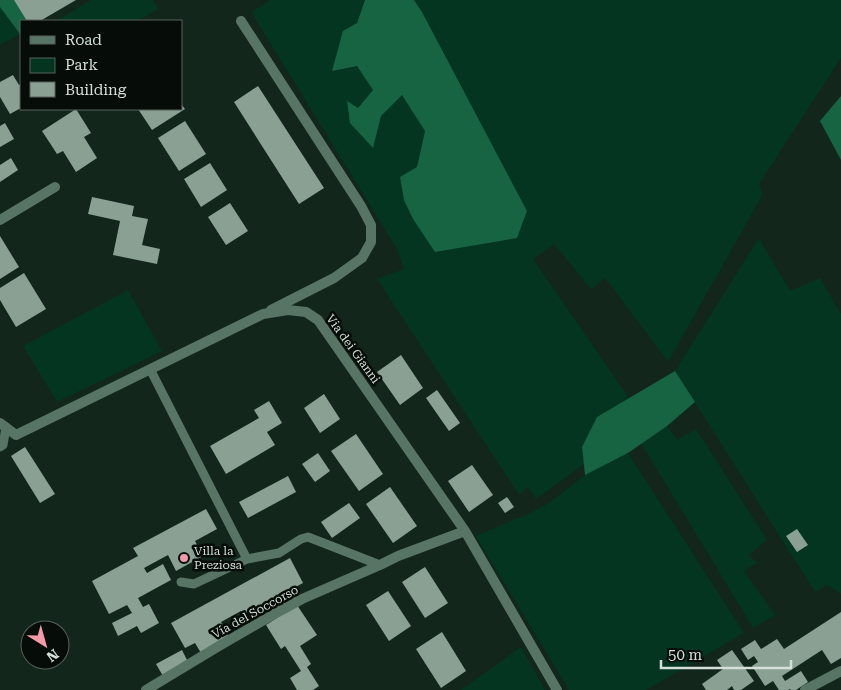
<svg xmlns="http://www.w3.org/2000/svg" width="841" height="690" font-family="'Roboto Serif',serif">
  <rect width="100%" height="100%" fill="#13261c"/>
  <path fill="#033520" d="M 91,0 L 153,0 L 158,9 L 138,21 L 56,21 Z
    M 271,0 L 365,0 L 357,23 L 333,71 L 357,66 L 374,91 L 358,108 L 348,102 L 372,148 L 381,116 L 402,94 L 425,131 L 417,167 L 527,211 L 422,12 L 414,0 L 841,0 L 841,58 L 759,184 L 763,194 L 668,362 L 605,278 L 591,289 L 554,244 L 533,259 L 629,398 L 597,417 L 582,447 L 584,464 L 536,499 L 528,487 L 519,495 L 377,279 L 404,269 L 397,249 L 251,12 Z
    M 0,7 L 20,34 L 0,45 Z
    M 759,238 L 790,291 L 820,278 L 841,314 L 841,594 L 827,585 L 815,592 L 675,371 Z
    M 128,290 L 162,351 L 57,402 L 23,346 Z
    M 667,426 L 677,440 L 696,429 L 767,540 L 749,555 L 757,563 L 744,571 L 775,615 L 753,628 L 641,443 Z
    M 628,453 L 744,633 L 646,690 L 569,690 L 476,536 L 530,513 L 549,503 L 585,475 Z
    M 521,647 L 545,690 L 461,690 Z"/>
  <path fill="#166442" d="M 0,0 L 21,0 L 30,21 L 21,21 L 21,33 L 20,34 L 0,7 Z
    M 365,0 L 414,0 L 422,12 L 527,211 L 517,238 L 435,252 L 413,219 L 404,200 L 400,177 L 417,167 L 425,131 L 402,95 L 381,116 L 373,148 L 350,123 L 347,101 L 358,108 L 373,90 L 357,66 L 332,71 L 343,31 L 357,23 Z
    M 841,96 L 841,160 L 820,121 Z
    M 675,371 L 695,402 L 667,426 L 628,453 L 585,475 L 582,447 L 597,417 Z"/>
  <path fill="#8aa093" d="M 14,0 L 76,0 L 40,21 L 27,21 Z
    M 13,75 L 19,85 L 21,84 L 21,108 L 10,114 L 0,97 L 0,82 Z
    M 258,86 L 324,188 L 299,204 L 234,102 Z
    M 181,104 L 185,109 L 152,130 L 138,109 L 181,109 Z
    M 76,109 L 91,133 L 84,137 L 97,158 L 76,172 L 63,151 L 57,154 L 42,131 Z
    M 185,121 L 206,154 L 179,171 L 158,138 Z
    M 5,123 L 14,139 L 0,147 L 0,126 Z
    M 11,158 L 18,170 L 0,182 L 0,165 Z
    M 210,163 L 227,190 L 201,207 L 184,179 Z
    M 92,197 L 134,206 L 132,216 L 148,219 L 142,245 L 160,249 L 157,264 L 113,255 L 120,221 L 88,214 Z
    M 230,203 L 248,231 L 226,245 L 208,217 Z
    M 0,236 L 19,267 L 0,279 Z
    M 24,273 L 46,309 L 16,327 L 0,300 L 0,288 Z
    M 401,355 L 423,388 L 400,405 L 377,372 Z
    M 437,390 L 460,423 L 449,431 L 426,398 Z
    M 324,394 L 340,419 L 320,433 L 304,408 Z
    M 269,401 L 282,423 L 267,432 L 275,445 L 226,474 L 210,446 L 259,418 L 254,410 Z
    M 356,434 L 383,474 L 359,491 L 331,451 Z
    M 25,447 L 55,494 L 40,503 L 11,456 Z
    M 318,453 L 330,471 L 315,482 L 302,464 Z
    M 472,465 L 493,495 L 469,512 L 448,481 Z
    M 288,476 L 296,492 L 248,518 L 239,502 Z
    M 390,487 L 417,526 L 393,543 L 366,504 Z
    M 507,497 L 514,507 L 505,513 L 498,503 Z
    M 349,503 L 360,518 L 332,538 L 321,522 Z
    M 206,509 L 217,529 L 195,541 L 203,556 L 176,571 L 168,555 L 144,568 L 147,573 L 163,564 L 171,580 L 138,598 L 143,607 L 149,604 L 159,623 L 141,633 L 137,626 L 118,636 L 112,623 L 132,613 L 127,605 L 109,614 L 92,581 L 138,556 L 133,548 Z
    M 797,529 L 808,545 L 797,552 L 786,536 Z
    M 290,558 L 303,583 L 243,615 L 241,611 L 221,622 L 229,637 L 201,653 L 195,643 L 185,648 L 171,623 Z
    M 425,567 L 448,603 L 425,618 L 402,582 Z
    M 388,591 L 411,626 L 389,641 L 366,605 Z
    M 297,605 L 317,635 L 300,646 L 311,664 L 307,667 L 319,686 L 313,690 L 297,690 L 290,678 L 301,671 L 285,646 L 281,649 L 266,625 Z
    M 841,612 L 841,658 L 831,664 L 822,650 L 782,676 L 785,681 L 801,671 L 808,682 L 796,690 L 791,690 L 790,689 L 788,690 L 779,690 L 773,681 L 765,686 L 752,666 L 758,662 L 754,656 L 748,660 L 741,649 L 755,640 L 761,649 L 777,639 L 784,649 Z
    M 442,632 L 466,671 L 441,688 L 416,649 Z
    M 182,650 L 188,662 L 163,676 L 156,664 Z
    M 732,650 L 754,681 L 741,690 L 734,690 L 732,686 L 727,690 L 706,690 L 702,684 L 723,669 L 717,660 Z"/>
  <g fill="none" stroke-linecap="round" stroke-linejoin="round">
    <path stroke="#587464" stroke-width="9" d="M 150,369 L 247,559
      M 0,447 L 3,445 L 6,427
      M 181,582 L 194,584 L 247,559 L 279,553 L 301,539 L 308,537 L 380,565"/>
    <path stroke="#587464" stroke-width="10" d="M 241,21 L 361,206 L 371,225 L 371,242 L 362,258 L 334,278 L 271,310
      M 0,220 L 55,187
      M 0,423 L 16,435 L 263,314 L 288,310 L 306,312 L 318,320 L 465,531 L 557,690
      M 146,690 L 219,646 L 276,613 L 302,599 L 380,565 L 398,556 L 465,531
      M 805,690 L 841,671"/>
  </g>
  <circle fill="#f39aa8" stroke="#060d09" stroke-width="2" cx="184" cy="558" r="5"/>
  <g text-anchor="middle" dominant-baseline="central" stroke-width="5" stroke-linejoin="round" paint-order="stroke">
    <g font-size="12" fill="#d3dfd8" stroke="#060d09">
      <text transform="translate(353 349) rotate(54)">Via dei Gianni</text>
      <text transform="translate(255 612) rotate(-29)">Via del Soccorso</text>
    </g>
    <g font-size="12" fill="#d3dfd8" stroke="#060d09" text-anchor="start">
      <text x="194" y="551">Villa la<tspan x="194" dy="14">Preziosa</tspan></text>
    </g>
  </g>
  <rect x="20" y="20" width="162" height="90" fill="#060d09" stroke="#58615c"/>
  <rect x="30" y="36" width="25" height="8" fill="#587464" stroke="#58615c"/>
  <text x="65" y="45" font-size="15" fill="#d3dfd8">Road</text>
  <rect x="30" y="58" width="25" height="15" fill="#033520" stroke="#58615c"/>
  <text x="65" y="70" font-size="15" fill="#d3dfd8">Park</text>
  <rect x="30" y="82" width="25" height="15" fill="#8aa093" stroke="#58615c"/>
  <text x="65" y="95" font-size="15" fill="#d3dfd8">Building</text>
  <g transform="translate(45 645) rotate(143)"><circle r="24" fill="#060d09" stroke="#58615c"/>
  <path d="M0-4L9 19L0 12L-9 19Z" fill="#f39aa8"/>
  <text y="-8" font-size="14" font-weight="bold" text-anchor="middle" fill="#d3dfd8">N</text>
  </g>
  <path d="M661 660v8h130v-8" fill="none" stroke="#d3dfd8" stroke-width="2.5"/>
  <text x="668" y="660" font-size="15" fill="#d3dfd8" stroke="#060d09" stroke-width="4" paint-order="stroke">50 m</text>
</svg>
